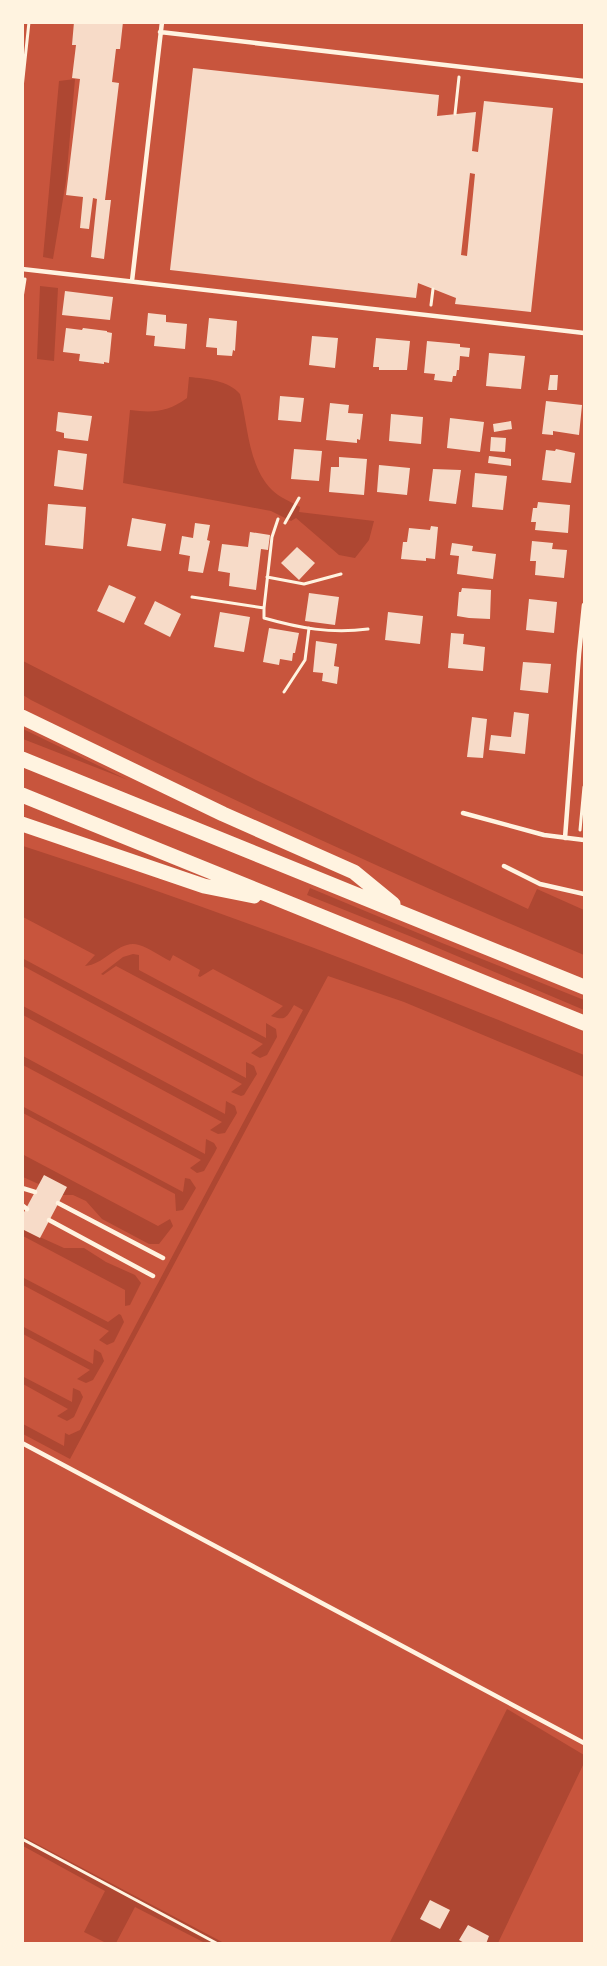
<svg xmlns="http://www.w3.org/2000/svg" width="607" height="1966" font-family="'Alegreya Sans',sans-serif">
  <rect width="100%" height="100%" fill="#c8553d"/>
  <path fill="#ae4732" d="M 75,79 L 66,181 L 53,259 L 43,257 L 59,81 Z
    M 40,286 L 58,288 L 54,361 L 37,359 Z
    M 189,377 C 207,379 228,380 240,394 C 248,425 248,466 272,490 C 279,497 291,502 300,507 L 299,512 L 374,521 L 369,540 L 355,558 L 339,555 L 296,518 L 291,521 L 271,511 L 123,483 L 130,410 C 153,413 168,412 187,398 Z
    M 23,661 L 256,780 L 528,909 L 537,889 L 584,910 L 584,955 C 397,877 212,792 31,700 L 23,695 Z
    M 23,729 L 128,780 L 23,739 Z
    M 23,846 C 213,907 400,979 584,1055 L 584,1077 L 404,1002 L 328,976 L 70,1459 L 23,1434 L 23,1424 L 64,1446 L 65,1433 L 69,1435 L 80,1430 L 303,1010 L 294,1005 C 286,1018 286,1021 271,1016 L 283,1006 L 213,969 L 200,977 L 198,976 L 200,970 L 173,955 L 170,961 C 160,956 149,948 139,945 C 119,939 105,965 85,966 L 95,955 L 23,917 Z
    M 310,888 L 442,943 L 584,1000 L 584,1010 L 412,937 L 307,895 Z
    M 133,954 L 139,955 L 139,970 L 266,1038 L 266,1023 L 276,1029 L 277,1037 L 267,1055 L 260,1058 L 251,1053 L 263,1044 L 116,966 L 103,975 L 101,974 L 123,957 Z
    M 22,958 L 246,1078 L 246,1062 L 254,1066 L 257,1074 L 244,1095 L 241,1096 L 231,1092 L 242,1084 L 23,966 Z
    M 23,1006 L 225,1114 L 226,1101 L 235,1106 L 237,1113 L 225,1133 L 218,1134 L 210,1130 L 222,1122 L 23,1015 Z
    M 23,1056 L 205,1154 L 206,1139 L 214,1143 L 217,1148 L 215,1152 L 204,1171 L 197,1173 L 190,1168 L 201,1160 L 23,1065 Z
    M 22,1106 L 183,1192 L 185,1178 L 190,1179 L 196,1188 L 183,1210 L 176,1211 L 175,1194 L 23,1113 Z
    M 22,1154 L 158,1226 L 170,1219 L 173,1226 L 159,1244 L 149,1244 L 102,1219 L 86,1201 L 73,1195 L 63,1195 L 23,1177 Z
    M 22,1229 L 64,1248 L 84,1248 L 106,1262 L 135,1275 L 141,1283 L 130,1305 L 125,1306 L 125,1290 L 23,1236 Z
    M 22,1277 L 108,1322 L 119,1314 L 121,1315 L 124,1322 L 114,1342 L 107,1345 L 99,1340 L 109,1331 L 23,1285 Z
    M 22,1326 L 93,1364 L 94,1349 L 101,1353 L 104,1361 L 93,1380 L 86,1383 L 77,1379 L 90,1370 L 23,1334 Z
    M 22,1376 L 72,1402 L 73,1388 L 80,1391 L 83,1397 L 74,1417 L 67,1421 L 57,1416 L 68,1409 L 23,1384 Z
    M 507,1709 L 584,1755 L 584,1763 L 498,1943 L 389,1944 Z
    M 22,1836 L 224,1943 L 205,1943 L 135,1907 L 116,1943 L 106,1943 L 84,1932 L 105,1891 L 23,1846 Z"/>
  <path fill="#f7dbc8" fill-rule="evenodd" d="M 74,22 L 123,22 L 120,49 L 116,49 L 112,82 L 119,83 L 105,200 L 111,200 L 104,259 L 91,257 L 97,199 L 93,198 L 89,229 L 80,228 L 83,197 L 66,195 L 80,79 L 72,78 L 76,45 L 72,45 Z
    M 193,68 L 439,95 L 437,116 L 476,112 L 472,151 L 478,152 L 484,101 L 553,108 L 531,312 L 455,304 L 456,298 L 418,283 L 416,298 L 170,270 ZM 470,173 L 475,174 L 467,256 L 461,255 Z
    M 65,291 L 113,297 L 110,320 L 62,315 Z
    M 148,313 L 166,315 L 166,322 L 187,324 L 185,349 L 154,346 L 155,336 L 146,335 Z
    M 209,318 L 237,321 L 235,351 L 233,350 L 232,356 L 217,355 L 217,348 L 206,347 Z
    M 66,328 L 82,330 L 83,328 L 107,331 L 107,332 L 112,333 L 109,363 L 104,362 L 104,364 L 79,361 L 80,354 L 63,352 Z
    M 312,336 L 338,338 L 335,368 L 309,365 Z
    M 376,338 L 410,341 L 407,370 L 379,370 L 379,367 L 373,367 Z
    M 427,341 L 460,344 L 460,347 L 470,348 L 469,357 L 460,356 L 459,370 L 457,370 L 456,376 L 453,376 L 452,382 L 434,380 L 435,374 L 424,373 Z
    M 489,353 L 525,356 L 521,389 L 486,386 Z
    M 550,375 L 558,375 L 557,390 L 548,390 Z
    M 280,396 L 304,398 L 301,422 L 278,420 Z
    M 546,401 L 582,405 L 579,435 L 553,431 L 553,435 L 542,434 Z
    M 330,403 L 349,405 L 348,413 L 363,414 L 360,440 L 357,439 L 357,443 L 326,440 Z
    M 58,412 L 92,416 L 88,441 L 64,438 L 64,433 L 56,431 Z
    M 391,414 L 423,417 L 421,444 L 389,441 Z
    M 450,418 L 484,422 L 480,452 L 447,448 Z
    M 511,421 L 512,429 L 494,432 L 493,424 Z
    M 491,437 L 506,438 L 505,452 L 490,451 Z
    M 294,449 L 322,451 L 319,481 L 291,479 Z
    M 556,449 L 575,453 L 571,483 L 542,480 L 546,450 L 555,451 Z
    M 58,450 L 87,454 L 83,490 L 54,486 Z
    M 489,456 L 511,459 L 511,466 L 488,463 Z
    M 339,457 L 367,459 L 364,495 L 329,492 L 331,467 L 339,467 Z
    M 379,465 L 410,468 L 407,495 L 377,492 Z
    M 433,469 L 461,470 L 456,504 L 429,501 Z
    M 475,473 L 507,476 L 503,510 L 472,507 Z
    M 538,502 L 570,505 L 568,533 L 535,530 L 536,522 L 531,522 L 533,508 L 537,508 Z
    M 48,504 L 86,507 L 83,549 L 45,545 Z
    M 132,518 L 166,524 L 161,551 L 127,546 Z
    M 195,523 L 210,525 L 207,540 L 210,541 L 203,573 L 188,571 L 190,556 L 179,554 L 182,536 L 193,538 Z
    M 431,526 L 438,527 L 435,559 L 426,558 L 426,561 L 401,559 L 403,542 L 407,542 L 409,528 L 430,530 Z
    M 250,532 L 270,535 L 268,550 L 261,549 L 256,590 L 229,586 L 230,573 L 218,571 L 222,544 L 248,547 Z
    M 532,541 L 553,543 L 552,549 L 567,550 L 564,578 L 535,575 L 536,561 L 530,561 Z
    M 452,543 L 473,546 L 472,551 L 496,554 L 493,579 L 457,574 L 459,556 L 450,555 Z
    M 297,547 L 315,563 L 299,580 L 281,563 Z
    M 109,585 L 136,597 L 124,623 L 97,611 Z
    M 462,588 L 491,590 L 490,619 L 469,618 L 457,616 L 459,592 L 461,592 Z
    M 309,593 L 339,597 L 335,625 L 305,621 Z
    M 529,599 L 557,602 L 554,633 L 526,630 Z
    M 155,601 L 181,614 L 170,637 L 144,624 Z
    M 220,612 L 250,617 L 244,652 L 214,647 Z
    M 388,612 L 423,616 L 420,644 L 385,640 Z
    M 269,628 L 299,633 L 295,653 L 293,653 L 292,661 L 280,659 L 279,665 L 263,662 Z
    M 451,633 L 464,634 L 463,644 L 485,647 L 483,671 L 448,668 Z
    M 316,641 L 337,644 L 334,666 L 339,667 L 337,684 L 322,681 L 323,673 L 313,672 Z
    M 523,662 L 551,664 L 548,693 L 520,690 Z
    M 514,712 L 529,714 L 525,754 L 489,750 L 491,735 L 511,737 Z
    M 472,717 L 487,719 L 483,758 L 467,757 Z
    M 44,1175 L 67,1187 L 40,1238 L 22,1229 L 22,1216 Z
    M 430,1900 L 450,1910 L 440,1929 L 420,1919 Z
    M 468,1925 L 489,1936 L 486,1944 L 466,1944 L 459,1940 Z"/>
  <g fill="none" stroke-linecap="round" stroke-linejoin="round">
    <path stroke="#fff3e0" stroke-width="3" d="M 22,88 L 29,22
      M 455,114 L 459,77
      M 22,298 L 25,279
      M 431,305 L 433,289
      M 285,523 L 299,498
      M 267,577 L 304,584 L 341,574
      M 192,597 L 264,608 L 272,537 L 278,519
      M 264,608 L 264,618 C 299,628 331,634 368,629
      M 284,692 L 305,660 L 309,628
      M 580,830 L 584,787
      M 22,1839 L 218,1944"/>
    <path stroke="#fff3e0" stroke-width="4.5" d="M 160,32 L 584,81
      M 22,269 L 584,333
      M 132,281 L 162,22
      M 463,813 L 544,835 L 584,840
      M 565,838 L 579,654 L 584,605
      M 504,866 L 540,884 L 584,894
      M 22,1188 L 35,1192
      M 58,1203 L 163,1258
      M 22,1205 L 27,1209
      M 49,1220 L 153,1276
      M 22,1443 L 584,1743"/>
    <path stroke="#fff3e0" stroke-width="15" d="M 22,717 L 223,814 L 354,872 L 393,904
      M 22,759 L 584,987
      M 22,795 L 584,1023
      M 22,824 L 204,886 L 254,896"/>
  </g>
  <rect width="607" height="1966" fill="none" stroke="#fff3e0" stroke-width="48"/>
</svg>
